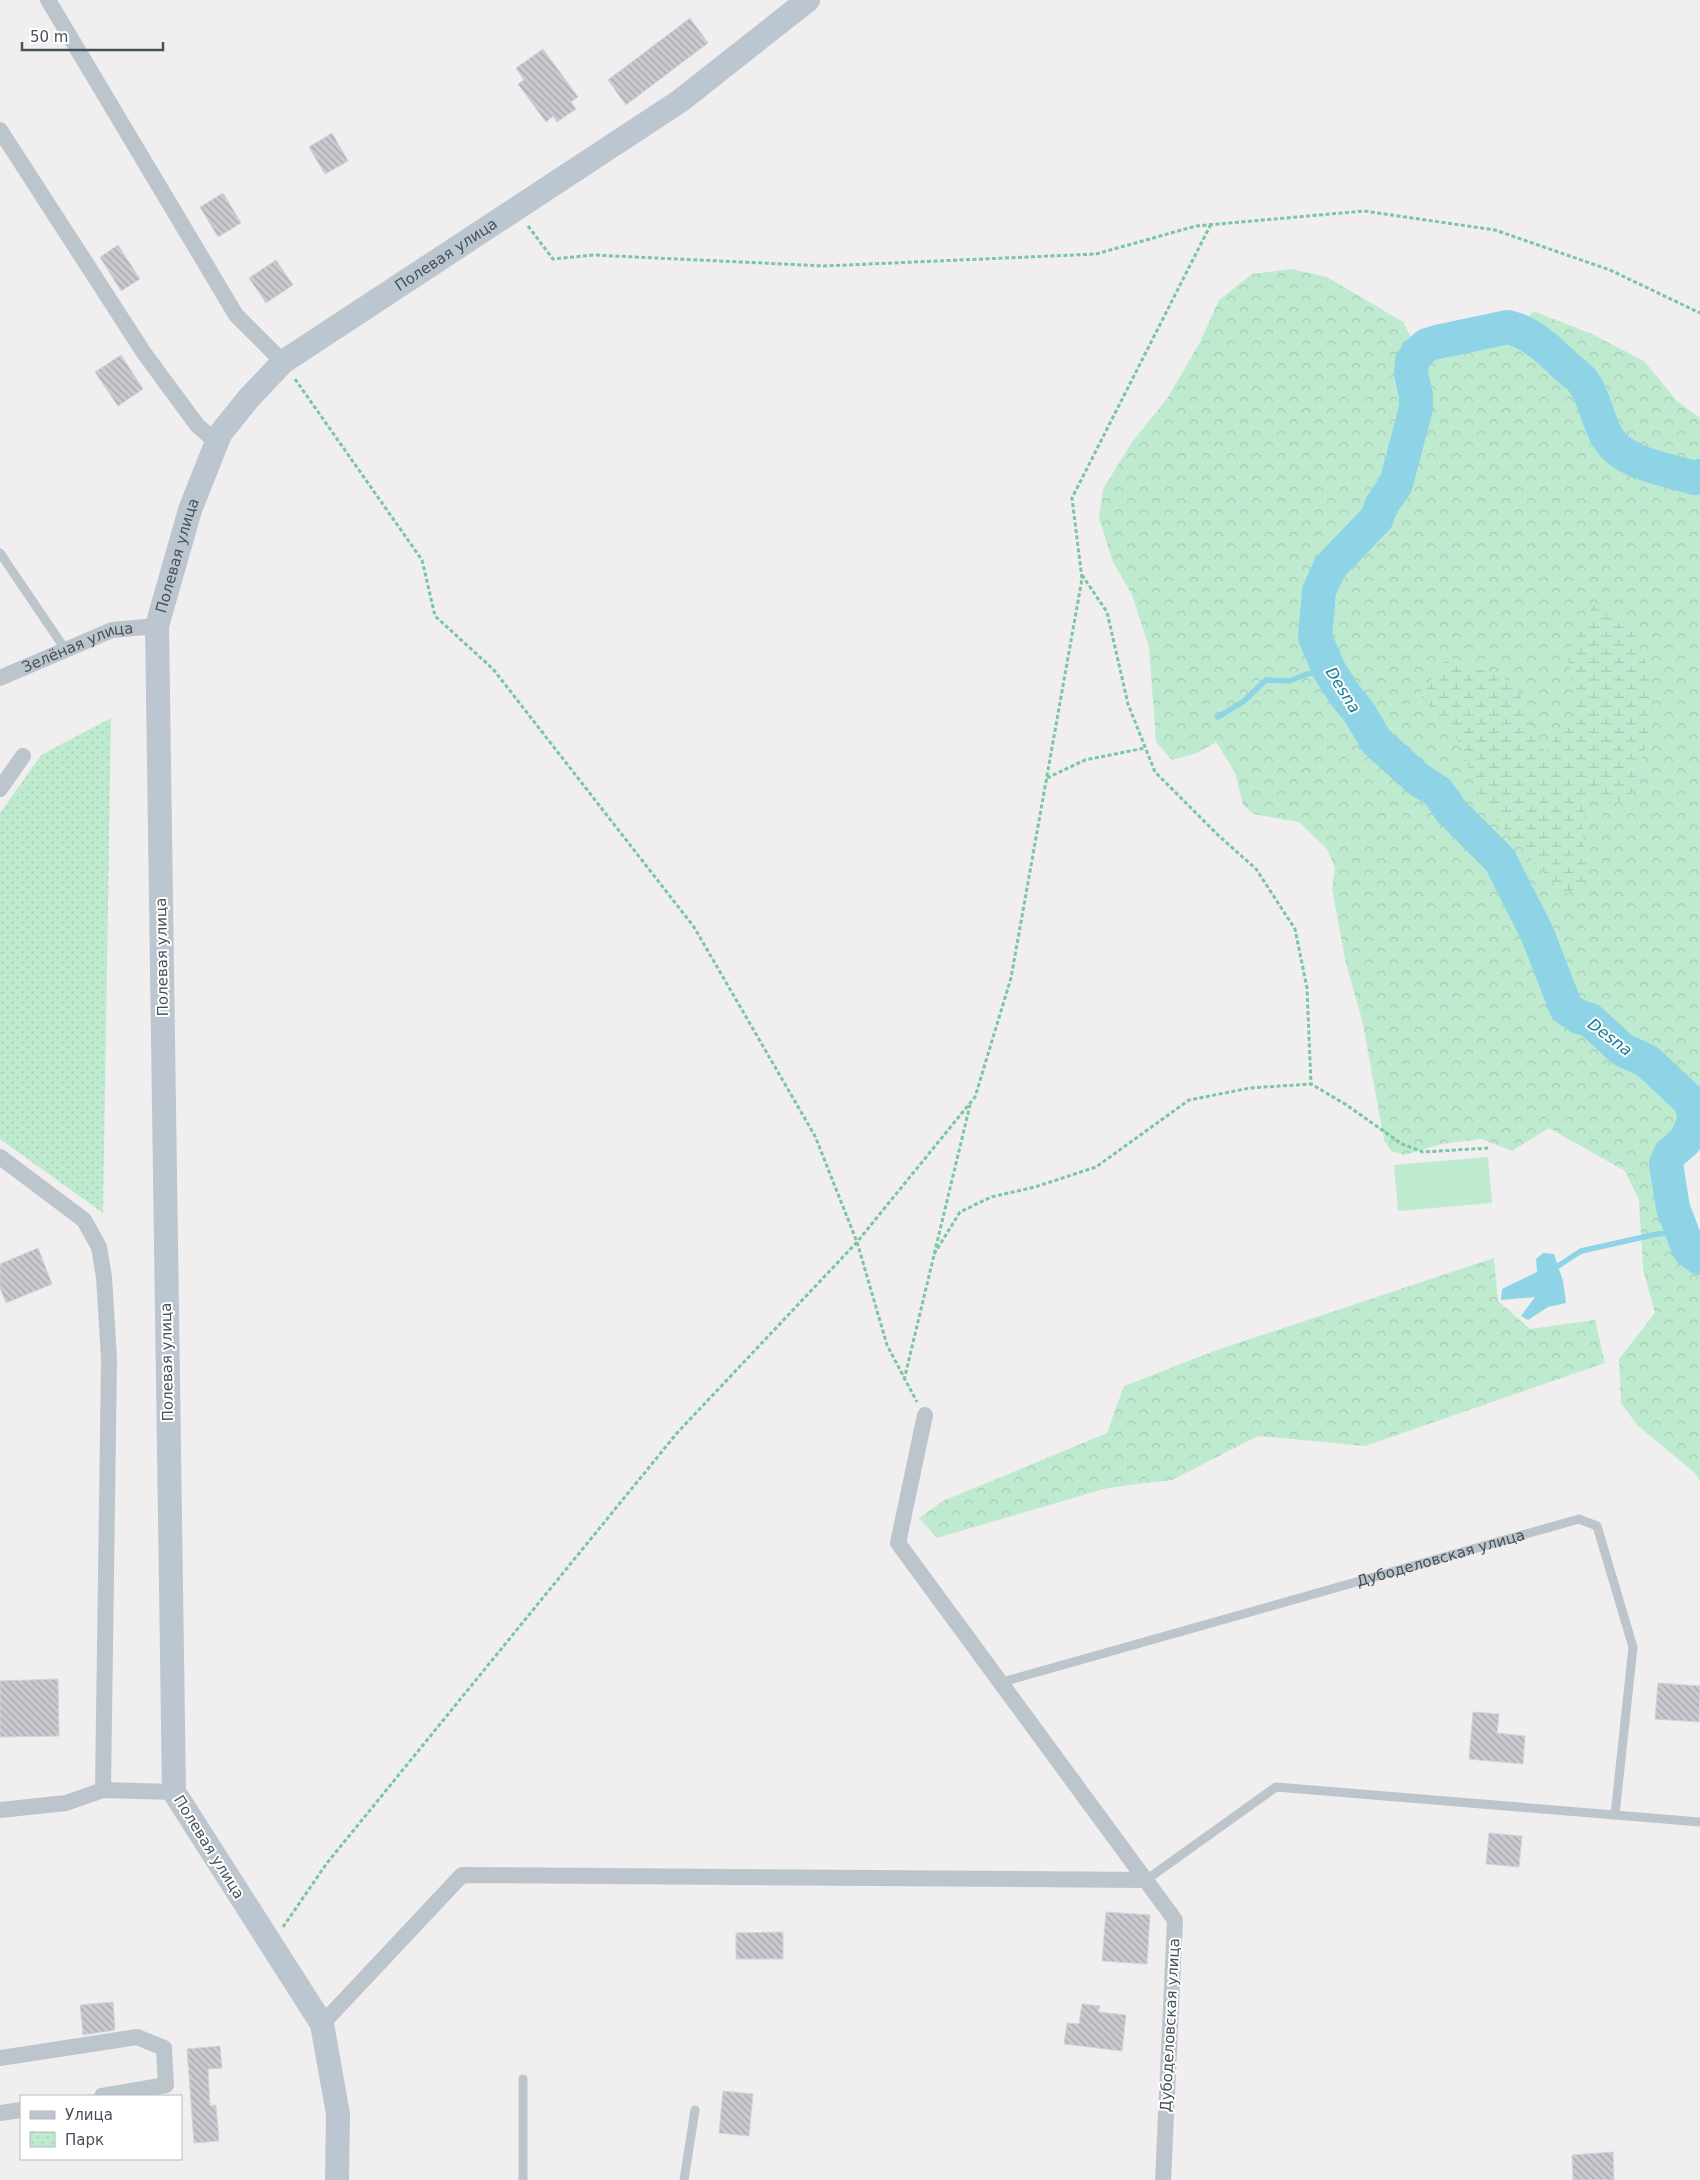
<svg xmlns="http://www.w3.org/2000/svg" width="1700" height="2180" font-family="'DejaVu Sans',sans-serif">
  <defs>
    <pattern id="forest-crowns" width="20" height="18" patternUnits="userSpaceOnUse" patternTransform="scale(1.25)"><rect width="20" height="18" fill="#beebcf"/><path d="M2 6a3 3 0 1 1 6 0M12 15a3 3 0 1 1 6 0" fill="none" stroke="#a5cbb4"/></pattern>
    <pattern id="wetland-marsh" width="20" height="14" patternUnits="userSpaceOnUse" patternTransform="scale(1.25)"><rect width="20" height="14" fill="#beebcf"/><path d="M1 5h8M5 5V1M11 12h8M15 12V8" fill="none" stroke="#a5cbb4"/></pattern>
    <pattern id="park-dots" width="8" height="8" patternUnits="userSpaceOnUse" patternTransform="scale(1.25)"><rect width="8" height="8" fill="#beebcf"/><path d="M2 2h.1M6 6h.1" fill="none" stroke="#a5cbb4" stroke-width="1.8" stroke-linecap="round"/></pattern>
    <pattern id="building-back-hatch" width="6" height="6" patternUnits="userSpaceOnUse" patternTransform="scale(1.25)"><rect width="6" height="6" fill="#c8cad0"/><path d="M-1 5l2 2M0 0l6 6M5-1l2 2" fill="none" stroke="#a4a6ac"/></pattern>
  </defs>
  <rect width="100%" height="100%" fill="#f0eeee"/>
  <path fill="url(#forest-crowns)" d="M 1291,269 L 1327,277 L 1403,322 L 1419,352 L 1427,345 L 1437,342 L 1508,327 L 1519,330 L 1533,311 L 1592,334 L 1644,361 L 1677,401 L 1700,418 L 1700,1122 L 1694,1120 L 1685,1141 L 1670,1154 L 1666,1164 L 1673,1208 L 1689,1250 L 1700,1258 L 1700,1481 L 1695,1473 L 1637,1425 L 1621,1403 L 1619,1359 L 1655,1313 L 1643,1269 L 1639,1200 L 1625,1171 L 1549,1128 L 1512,1151 L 1481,1139 L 1442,1144 L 1404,1155 L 1391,1151 L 1384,1140 L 1363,1024 L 1345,959 L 1332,888 L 1335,868 L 1327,849 L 1299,822 L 1253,814 L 1243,805 L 1235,772 L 1216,742 L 1197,753 L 1172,760 L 1156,742 L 1149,647 L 1132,595 L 1113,562 L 1099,518 L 1103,489 L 1132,442 L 1167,399 L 1200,342 L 1219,300 L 1252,274 Z
    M 1494,1258 L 1498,1301 L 1530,1329 L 1595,1320 L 1605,1363 L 1365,1446 L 1258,1436 L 1172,1480 L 1107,1488 L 937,1538 L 919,1518 L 943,1501 L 1107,1433 L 1124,1386 L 1217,1350 Z"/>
  <path fill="url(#wetland-marsh)" d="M 1595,602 L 1632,629 L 1651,677 L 1651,727 L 1629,802 L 1587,798 L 1582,834 L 1590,880 L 1564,895 L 1485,807 L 1458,741 L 1419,694 L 1449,657 L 1515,683 L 1545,753 L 1575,709 L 1568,655 Z"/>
  <path fill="url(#park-dots)" d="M 111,718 L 103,1213 L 0,1139 L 0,813 L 41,755 Z"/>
  <path fill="#beebcf" d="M 1488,1157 L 1492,1203 L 1398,1211 L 1394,1165 Z"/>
  <path fill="#8ed4e6" d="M 1543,1253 L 1554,1254 L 1563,1281 L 1566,1303 L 1548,1307 L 1528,1320 L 1521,1316 L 1535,1297 L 1501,1300 L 1502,1289 L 1537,1272 L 1536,1259 Z"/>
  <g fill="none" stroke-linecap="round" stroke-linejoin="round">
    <path stroke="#8ed4e6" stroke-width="5.5" d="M 1218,717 L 1244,701 L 1266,680 L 1289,681 L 1310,673 L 1334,675
      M 1558,1266 L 1581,1251 L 1657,1234 L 1682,1232"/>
    <path stroke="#8ed4e6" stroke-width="34" d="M 1700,476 L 1694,478 C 1669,470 1637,466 1616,448 C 1598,431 1598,403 1584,383 C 1581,378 1575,374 1570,370 C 1552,353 1533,333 1508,327 L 1437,342 L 1427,345 L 1419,352 L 1412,361 L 1411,373 L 1416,396 L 1416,408 L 1396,484 L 1381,506 L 1377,518 L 1330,567 L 1319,591 L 1315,637 L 1329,670 L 1345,695 L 1359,712 L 1376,741 L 1418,779 L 1438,792 L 1451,811 L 1500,860 L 1537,933 L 1566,1008 L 1579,1017 L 1590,1020 L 1623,1050 L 1647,1061 L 1689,1100 L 1693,1109 L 1694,1120 L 1690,1131 L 1685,1141 L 1670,1154 L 1666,1164 L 1673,1208 L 1689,1250 L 1700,1258"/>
  </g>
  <path fill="url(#building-back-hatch)" stroke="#d2d4d9" d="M 690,18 L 708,43 L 626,105 L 608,80 Z
    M 543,49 L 578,97 L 571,102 L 576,109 L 557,122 L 553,116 L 546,122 L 518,84 L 524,80 L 516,68 Z
    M 332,133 L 348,161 L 325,174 L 309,147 Z
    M 223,193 L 241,223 L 218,237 L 200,207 Z
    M 118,245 L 140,279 L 121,291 L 100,257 Z
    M 276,260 L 293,285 L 266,303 L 249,278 Z
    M 121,355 L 143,389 L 118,406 L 95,372 Z
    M 38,1248 L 52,1284 L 6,1303 L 0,1288 L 0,1264 Z
    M 58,1679 L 59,1736 L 0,1737 L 0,1681 Z
    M 1658,1683 L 1700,1686 L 1699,1722 L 1655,1719 Z
    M 1473,1712 L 1499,1714 L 1497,1733 L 1525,1736 L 1523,1764 L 1469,1759 Z
    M 1489,1833 L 1522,1836 L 1519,1867 L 1486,1864 Z
    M 1106,1912 L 1150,1915 L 1147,1964 L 1102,1961 Z
    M 783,1932 L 783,1959 L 736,1959 L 736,1933 Z
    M 113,2002 L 115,2030 L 83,2035 L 80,2005 Z
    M 1082,2004 L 1100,2006 L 1098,2012 L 1126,2015 L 1122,2051 L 1064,2044 L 1067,2023 L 1079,2024 Z
    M 220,2046 L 222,2068 L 208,2069 L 210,2106 L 216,2105 L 219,2141 L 194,2143 L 187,2049 Z
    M 723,2091 L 753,2094 L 749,2136 L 719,2133 Z
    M 1613,2152 L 1614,2180 L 1573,2180 L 1572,2155 Z"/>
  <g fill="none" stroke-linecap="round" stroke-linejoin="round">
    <path stroke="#79c7a0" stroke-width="3" stroke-dasharray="4 2.5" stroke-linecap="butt" d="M 528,226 L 553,259 L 594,255 L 824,266 L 1096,254 L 1196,226 L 1364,211 L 1495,230 L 1610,270 L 1700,313
      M 295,379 L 422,560 L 435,616 L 493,669 L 694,927 L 815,1136 L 857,1242 L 887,1345 L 917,1402
      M 1082,575 L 1107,612 L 1128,704 L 1155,772 L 1218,835 L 1256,869 L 1295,929 L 1307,988 L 1311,1084
      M 1047,778 L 1085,760 L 1145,748
      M 934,1254 L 960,1212 L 991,1197 L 1035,1187 L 1096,1167 L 1189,1100 L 1250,1088 L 1311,1084 L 1345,1104 L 1402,1144 L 1423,1152 L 1488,1148
      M 904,1380 L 970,1105
      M 283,1927 L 327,1863 L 677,1433 L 857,1242 L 975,1097 L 1011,978 L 1082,579 L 1072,498 L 1211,224"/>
    <g stroke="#bdc5cc" stroke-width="9">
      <path d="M 0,553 L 65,649"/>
      <path id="s1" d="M 999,1683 L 1579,1519 L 1597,1526 L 1633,1647 L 1615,1815"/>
      <path d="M 1146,1880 L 1276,1787 L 1700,1822"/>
      <path d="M 523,2079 L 523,2180"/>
      <path d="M 684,2180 L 695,2110"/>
    </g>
    <g stroke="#bdc5cc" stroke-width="16">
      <path d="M 48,0 L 236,315 L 283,362"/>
      <path d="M 0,130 L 144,353 L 197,425 L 216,442"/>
      <path id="s2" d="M 0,678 L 112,630 L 157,626"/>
      <path d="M 0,789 L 23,756"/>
      <path d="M 0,1157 L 84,1220 L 99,1247 L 104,1277 L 109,1359 L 103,1790"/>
      <path d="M 925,1415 L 898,1543 L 1175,1920 L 1163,2180"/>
      <path d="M 0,1810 L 66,1803 L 103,1790 L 174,1792"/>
      <path d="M 322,2024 L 462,1875 L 1146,1880"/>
      <path d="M 0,2058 L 137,2037 L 164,2048 L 166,2085 L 102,2096"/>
      <path d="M 0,2113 L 21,2110"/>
    </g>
    <path stroke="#bcc6d0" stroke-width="24" id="s3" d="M 337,2180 L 338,2114 L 322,2024 L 174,1792 L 157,626 L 190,510 L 220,434 L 248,399 L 283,362 L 680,101 L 808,0"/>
  </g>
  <g text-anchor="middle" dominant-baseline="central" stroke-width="4" stroke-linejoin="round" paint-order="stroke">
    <g font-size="15" fill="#47515a" stroke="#fff">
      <text stroke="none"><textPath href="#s3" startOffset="2092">Полевая улица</textPath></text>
      <text stroke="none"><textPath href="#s3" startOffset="1672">Полевая улица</textPath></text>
      <text stroke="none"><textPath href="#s2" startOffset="84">Зелёная улица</textPath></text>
      <text transform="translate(162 957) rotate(-91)">Полевая улица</text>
      <text transform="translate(167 1362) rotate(-91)">Полевая улица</text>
      <text stroke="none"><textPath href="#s1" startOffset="459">Дубоделовская улица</textPath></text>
      <text transform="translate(209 1847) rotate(58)">Полевая улица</text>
      <text transform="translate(1170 2025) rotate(-87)">Дубоделовская улица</text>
    </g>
    <g font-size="16" font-style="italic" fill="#157d97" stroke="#fff">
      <text transform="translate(1343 690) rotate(58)">Desna</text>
      <text transform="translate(1610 1037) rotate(37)">Desna</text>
    </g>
  </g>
  <rect x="20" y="2095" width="162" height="65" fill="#ffffff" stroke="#b5b9bd"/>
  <rect x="30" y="2111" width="25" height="8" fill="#bcc6d0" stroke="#b5b9bd"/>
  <text x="65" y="2120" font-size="15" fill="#47515a">Улица</text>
  <rect x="30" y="2132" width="25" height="15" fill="url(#park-dots)" stroke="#b5b9bd"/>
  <text x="65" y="2145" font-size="15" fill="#47515a">Парк</text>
  <path d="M22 42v8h141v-8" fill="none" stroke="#47515a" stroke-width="2.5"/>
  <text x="30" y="42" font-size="15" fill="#47515a" stroke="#ffffff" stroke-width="4" paint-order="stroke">50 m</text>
</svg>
